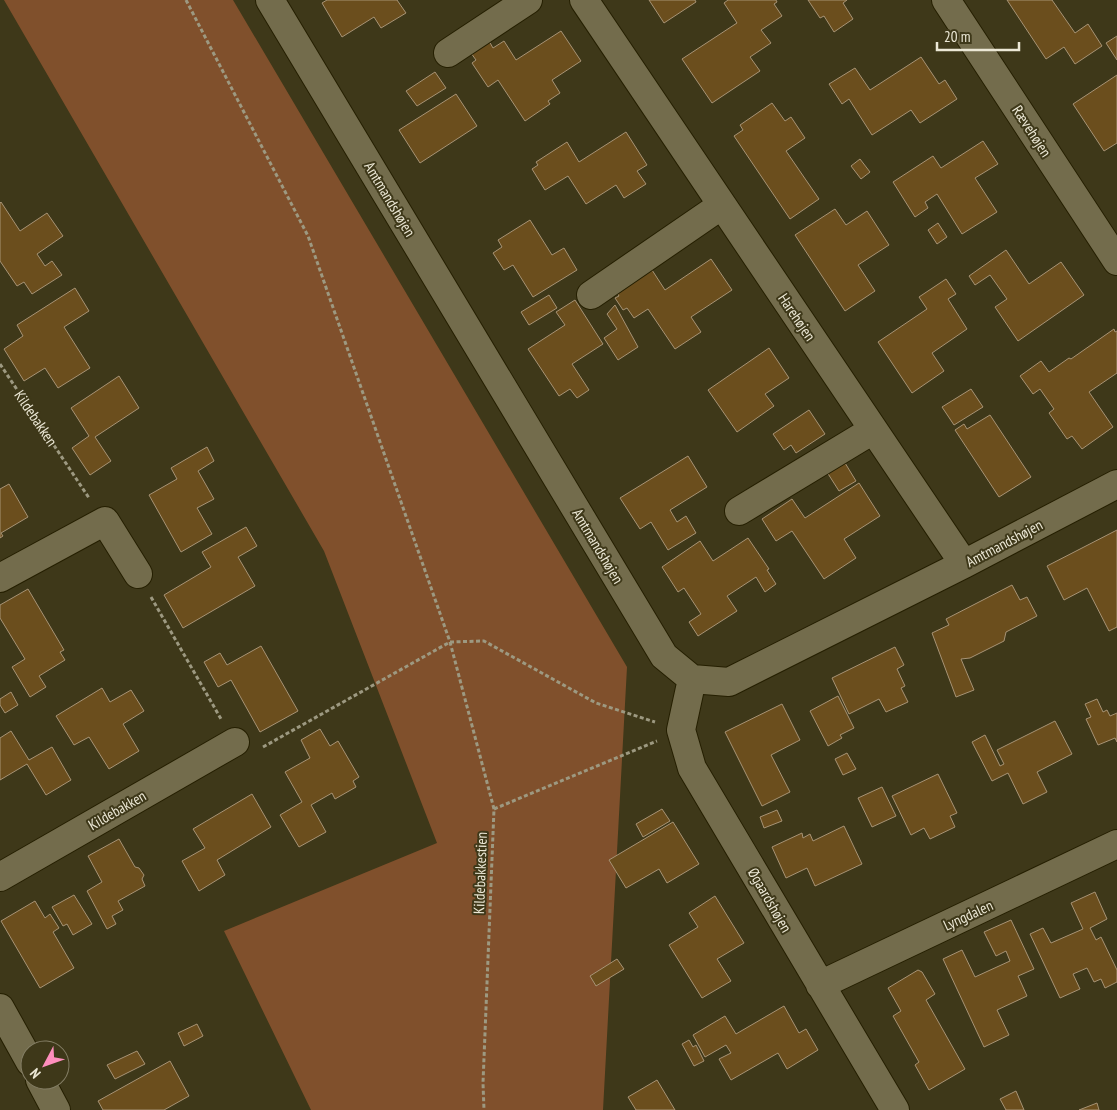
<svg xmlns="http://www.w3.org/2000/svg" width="1117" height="1110" font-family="'PT Sans Narrow',sans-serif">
  <rect width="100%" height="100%" fill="#3e3819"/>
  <path fill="#80502c" d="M 4,0 L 233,0 L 627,667 L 603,1110 L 311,1110 L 224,931 L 437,843 L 324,551 Z"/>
  <path fill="#6b4e1d" stroke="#a79375" d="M 327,0 L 397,0 L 406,13 L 381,28 L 374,17 L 342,37 L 322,3 Z
    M 649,0 L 695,0 L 696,2 L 664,23 Z
    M 728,0 L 776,0 L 777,2 L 774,4 L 782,16 L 761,30 L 771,43 L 750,57 L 760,71 L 712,103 L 682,59 L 737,23 L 724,3 Z
    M 808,0 L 847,0 L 843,3 L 853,19 L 834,32 L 824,16 L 820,18 Z
    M 1007,0 L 1052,0 L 1075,33 L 1088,24 L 1102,46 L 1075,64 L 1064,47 L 1046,59 Z
    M 561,31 L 581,61 L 552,80 L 560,93 L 548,101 L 550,104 L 525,121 L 498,80 L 488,87 L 472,63 L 476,60 L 471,53 L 489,41 L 493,48 L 504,41 L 516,60 Z
    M 1117,36 L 1117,60 L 1106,43 Z
    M 921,57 L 939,84 L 945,80 L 957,99 L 920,123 L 911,110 L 872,135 L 849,99 L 842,104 L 829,84 L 855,68 L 870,90 Z
    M 435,72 L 446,88 L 417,106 L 406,91 Z
    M 1117,75 L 1117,143 L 1104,151 L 1073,104 Z
    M 456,94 L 477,126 L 420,163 L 399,130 Z
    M 772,103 L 785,121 L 791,117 L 805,138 L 786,151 L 819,199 L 790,219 L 734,136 L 743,130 L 740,125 Z
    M 626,132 L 647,165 L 637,171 L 646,184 L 624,198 L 616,185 L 586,204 L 568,176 L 545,190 L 532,169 L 538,165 L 536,162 L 567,142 L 579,162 Z
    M 983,141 L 998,164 L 975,178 L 997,212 L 962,234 L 937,194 L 925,202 L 928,208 L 915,217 L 893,182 L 933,156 L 941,168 Z
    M 860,159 L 870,172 L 861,179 L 851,166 Z
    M 1,202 L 20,231 L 47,213 L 63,236 L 37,254 L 45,266 L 52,261 L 62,275 L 32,294 L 24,282 L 17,286 L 0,261 L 0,203 Z
    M 835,209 L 846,225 L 867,211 L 889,245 L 858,265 L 875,291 L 845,311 L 795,235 Z
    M 530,220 L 552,255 L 564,248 L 577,270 L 533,297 L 513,265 L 504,270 L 493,253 L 502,247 L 498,240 Z
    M 938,223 L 947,237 L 937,244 L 928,230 Z
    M 1006,250 L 1029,284 L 1061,262 L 1084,295 L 1018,341 L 995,307 L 1007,299 L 990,275 L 975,285 L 969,276 Z
    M 711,259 L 732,290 L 691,317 L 701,332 L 675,349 L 648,309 L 634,318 L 627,308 L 623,310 L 615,298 L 619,296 L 617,293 L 652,270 L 665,290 Z
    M 946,279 L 956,294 L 948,299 L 967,329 L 932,353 L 944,371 L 912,393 L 878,342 L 927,309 L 919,297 Z
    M 75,288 L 89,311 L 64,327 L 90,368 L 58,388 L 45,368 L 24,381 L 4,349 L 23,336 L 17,325 Z
    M 549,295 L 557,308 L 529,325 L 521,312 Z
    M 575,300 L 603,344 L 572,364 L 589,390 L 577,398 L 570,389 L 559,396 L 528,349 L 565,325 L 556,312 Z
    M 615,305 L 638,347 L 618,360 L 604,338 L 617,329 L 607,314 Z
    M 1114,329 L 1115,332 L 1117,331 L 1117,373 L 1089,392 L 1113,427 L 1082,449 L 1072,436 L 1067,439 L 1049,413 L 1054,409 L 1040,389 L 1033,394 L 1020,376 L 1041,361 L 1049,372 L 1069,358 L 1071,359 Z
    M 769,348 L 789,378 L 765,394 L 774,406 L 737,432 L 708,390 Z
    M 119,376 L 139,408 L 95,437 L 111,461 L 90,475 L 72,448 L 89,436 L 71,408 Z
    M 971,389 L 983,407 L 954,425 L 942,407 Z
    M 809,410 L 825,434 L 796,453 L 791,445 L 784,450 L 773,434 Z
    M 990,415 L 1031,477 L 999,497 L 955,430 L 964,424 L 967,429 Z
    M 207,447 L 214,461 L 198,471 L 214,499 L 197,508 L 212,534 L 181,552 L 149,495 L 177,479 L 171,468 Z
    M 688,456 L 707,487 L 670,510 L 677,522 L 686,516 L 696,533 L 668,550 L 651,522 L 640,529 L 620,498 Z
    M 842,458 L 856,481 L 839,491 L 825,469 Z
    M 859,483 L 880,516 L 844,539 L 856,558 L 824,579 L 792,531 L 776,541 L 762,519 L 792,499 L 805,518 Z
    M 9,484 L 28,517 L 1,533 L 3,536 L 0,538 L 0,489 Z
    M 246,527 L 257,546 L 238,557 L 255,586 L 183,628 L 164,595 L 211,567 L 202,552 Z
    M 1117,530 L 1117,627 L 1109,631 L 1087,588 L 1064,600 L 1047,566 Z
    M 748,538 L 769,569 L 767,570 L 776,584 L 765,592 L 756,577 L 727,596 L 737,611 L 698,636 L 689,622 L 701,614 L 684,588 L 678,592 L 662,567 L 700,541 L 713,561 Z
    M 1012,585 L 1020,600 L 1027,597 L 1037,616 L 1006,632 L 1004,641 L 970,658 L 961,659 L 974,690 L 956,697 L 932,633 L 949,625 L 946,619 Z
    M 28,589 L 64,650 L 60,652 L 65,660 L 39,676 L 46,687 L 30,697 L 12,667 L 25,659 L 0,618 L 0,605 Z
    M 261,646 L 298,711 L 260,732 L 231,680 L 218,687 L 204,662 L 220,653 L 227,665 Z
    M 895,647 L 904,665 L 897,669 L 905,686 L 901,688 L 908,702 L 886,712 L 879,699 L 849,714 L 832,678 Z
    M 102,688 L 110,702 L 131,690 L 144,711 L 123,724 L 139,751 L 109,769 L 89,737 L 74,745 L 56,716 Z
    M 11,692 L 18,705 L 5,713 L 0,705 L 0,699 Z
    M 838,696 L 854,728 L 840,735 L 842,738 L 828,746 L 810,711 Z
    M 1097,699 L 1103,712 L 1107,710 L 1110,716 L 1117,713 L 1117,742 L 1115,738 L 1098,745 L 1086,719 L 1091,717 L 1085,704 Z
    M 782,704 L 800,740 L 771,755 L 790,792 L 762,806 L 725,732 Z
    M 1055,721 L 1072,754 L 1037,772 L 1047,792 L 1023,804 L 1008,773 L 992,781 L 972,742 L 985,735 L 1000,766 L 1004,764 L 997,750 Z
    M 320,729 L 330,746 L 338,741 L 359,777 L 353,781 L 356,787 L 335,799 L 332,793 L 311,805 L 326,832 L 299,847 L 280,815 L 302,802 L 285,772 L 310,758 L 301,740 Z
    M 11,731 L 29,760 L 52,747 L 71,780 L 46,795 L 27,764 L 0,780 L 0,738 Z
    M 847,753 L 856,769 L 843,775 L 835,759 Z
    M 938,774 L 957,813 L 950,816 L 955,827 L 930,839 L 924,828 L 911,835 L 892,796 Z
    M 882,787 L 896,816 L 872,827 L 858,798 Z
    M 252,794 L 271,827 L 217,860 L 225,875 L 199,891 L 182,861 L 205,848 L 193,829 Z
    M 662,809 L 670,821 L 643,837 L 636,824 Z
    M 777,810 L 782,821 L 764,828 L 760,817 Z
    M 673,822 L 699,864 L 667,883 L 659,869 L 626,888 L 609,860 Z
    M 844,826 L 862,864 L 815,886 L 807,868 L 786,878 L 772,847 L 802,833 L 803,838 L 810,834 L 813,841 Z
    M 119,839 L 135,867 L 139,868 L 144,875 L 142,879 L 145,886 L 118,901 L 123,910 L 112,916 L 116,924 L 107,929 L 87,891 L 102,882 L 88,856 Z
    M 1095,892 L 1107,919 L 1090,928 L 1096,940 L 1101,937 L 1117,970 L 1117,982 L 1105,988 L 1101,979 L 1094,982 L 1087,968 L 1073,974 L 1080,989 L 1060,998 L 1030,934 L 1043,928 L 1051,943 L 1083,929 L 1071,903 Z
    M 74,895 L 92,924 L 73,935 L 67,924 L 63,926 L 52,907 Z
    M 715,896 L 744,943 L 717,959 L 731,981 L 702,998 L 669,945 L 698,927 L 689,913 Z
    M 35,901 L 45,918 L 50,914 L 59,928 L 53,932 L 74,968 L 40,988 L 1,921 Z
    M 1011,920 L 1034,969 L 1018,976 L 1027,996 L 997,1010 L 1009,1035 L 984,1047 L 943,959 L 962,950 L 975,977 L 1010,961 L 1006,951 L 996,956 L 984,932 Z
    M 617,959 L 624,969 L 596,986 L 590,976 Z
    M 918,970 L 922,972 L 935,994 L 926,1000 L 965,1069 L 929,1090 L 915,1065 L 919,1062 L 893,1016 L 901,1011 L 888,988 Z
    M 784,1006 L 799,1033 L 806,1029 L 818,1050 L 787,1069 L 778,1053 L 731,1080 L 719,1059 L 731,1053 L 726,1045 L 705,1057 L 693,1035 L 725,1016 L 736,1034 Z
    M 197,1024 L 203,1036 L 184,1046 L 178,1033 Z
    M 689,1040 L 693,1047 L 696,1045 L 704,1061 L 694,1066 L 682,1044 Z
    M 137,1051 L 145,1064 L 115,1079 L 107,1065 Z
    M 170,1061 L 189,1096 L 164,1110 L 103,1110 L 98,1101 Z
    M 657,1080 L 675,1110 L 636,1110 L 628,1097 Z
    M 1016,1091 L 1024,1110 L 1006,1110 L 1000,1099 Z
    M 1097,1103 L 1099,1110 L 1079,1110 Z"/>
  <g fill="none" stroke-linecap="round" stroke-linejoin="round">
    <g stroke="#251f01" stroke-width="30">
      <path id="street" d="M 270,0 L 664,656 L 692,679 L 729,682 L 964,564 L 1117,484
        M 584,0 L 964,564
        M 946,0 L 1117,261
        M 448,53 L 528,0
        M 591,295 L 722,205
        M 739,511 L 873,430
        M 0,578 L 105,521 L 138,574
        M 692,679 L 681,730 L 692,768 L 895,1110
        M 0,877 L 235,742
        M 820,985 L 1117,844
        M 0,1008 L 30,1062
        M 40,1080 L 56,1110"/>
    </g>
    <path stroke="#9d9981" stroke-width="3" stroke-dasharray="4 2.5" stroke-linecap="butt" d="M 186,0 L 308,236 L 450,642 L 494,809 L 483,1083 L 484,1110
      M 0,364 L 89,498
      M 151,597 L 221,719
      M 263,747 L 450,642 L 484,641 L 596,703 L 655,722
      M 494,809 L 657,741"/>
    <use href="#street" stroke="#736c4c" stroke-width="28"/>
  </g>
  <g text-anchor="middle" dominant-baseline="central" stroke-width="4" stroke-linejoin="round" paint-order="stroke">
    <g font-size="15" fill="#ece8d6" stroke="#3e3819">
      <text transform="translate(1032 131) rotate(57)">Rævehøjen</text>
      <text transform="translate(390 199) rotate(59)">Amtmandshøjen</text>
      <text transform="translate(797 317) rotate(56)">Harehøjen</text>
      <text transform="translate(36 418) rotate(56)">Kildebakken</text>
      <text transform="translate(1004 543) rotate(-28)">Amtmandshøjen</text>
      <text transform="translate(598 546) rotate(59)">Amtmandshøjen</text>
      <text transform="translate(117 810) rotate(-30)">Kildebakken</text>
      <text transform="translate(480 873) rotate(-88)">Kildebakkestien</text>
      <text transform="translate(770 900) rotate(60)">Øgaardshøjen</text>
      <text transform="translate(968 915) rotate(-25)">Lyngdalen</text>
    </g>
  </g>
  <g transform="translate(45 1065) rotate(229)"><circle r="24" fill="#3e3819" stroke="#847e65"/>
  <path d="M0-4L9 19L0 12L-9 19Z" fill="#fe8ebd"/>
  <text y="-8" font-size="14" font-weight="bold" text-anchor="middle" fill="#ece8d6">N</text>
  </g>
  <path d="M937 42v8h82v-8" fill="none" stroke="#ece8d6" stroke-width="2.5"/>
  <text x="944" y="42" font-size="15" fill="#ece8d6" stroke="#3e3819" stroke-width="4" paint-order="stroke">20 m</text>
</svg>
